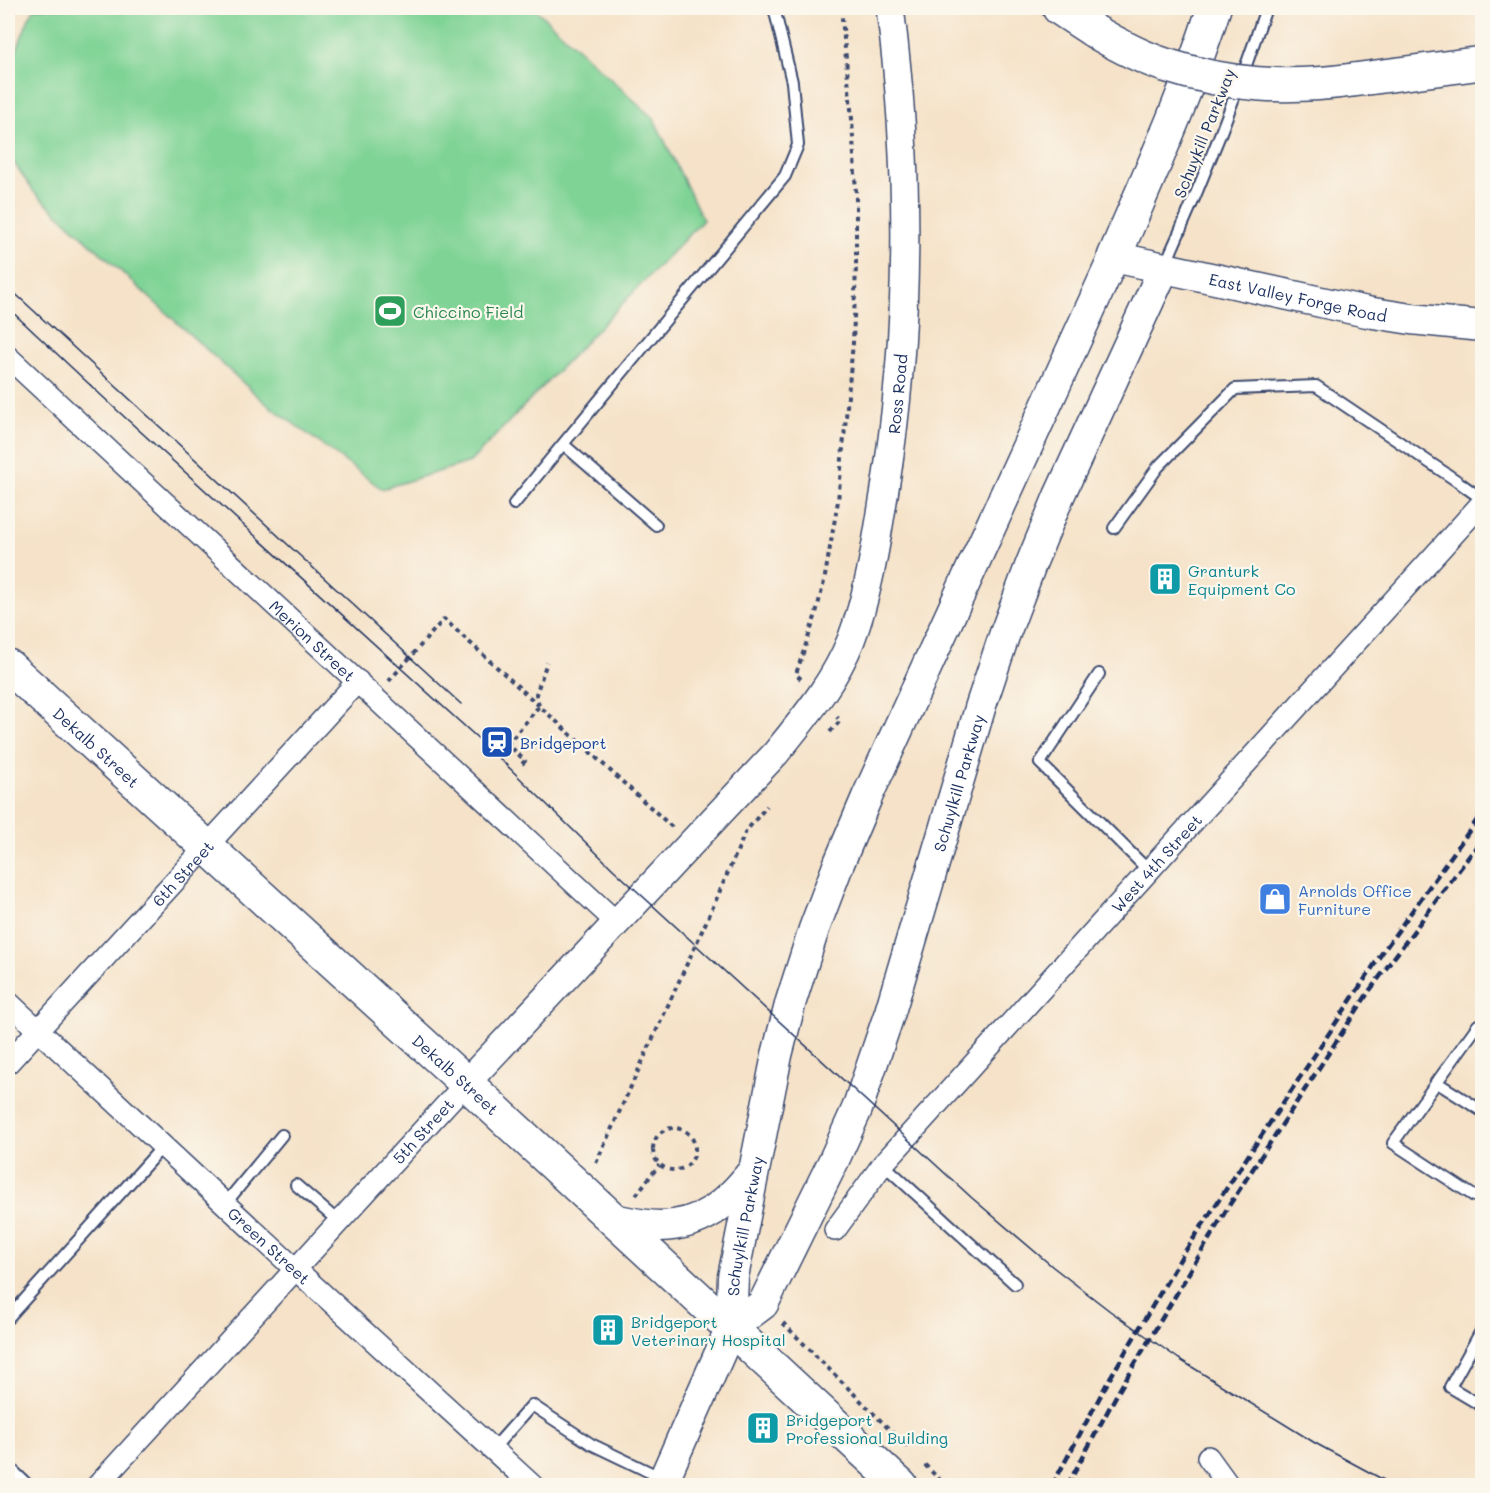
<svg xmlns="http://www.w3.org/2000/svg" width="1490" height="1493" font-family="Mali,sans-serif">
  <rect width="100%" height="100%" fill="#fbf7ec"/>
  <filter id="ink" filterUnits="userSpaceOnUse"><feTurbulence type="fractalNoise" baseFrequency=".0167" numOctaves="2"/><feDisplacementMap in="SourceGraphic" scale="12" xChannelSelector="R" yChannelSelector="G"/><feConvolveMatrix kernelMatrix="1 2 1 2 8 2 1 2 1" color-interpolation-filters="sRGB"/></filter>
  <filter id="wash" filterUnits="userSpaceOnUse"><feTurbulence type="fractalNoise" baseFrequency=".008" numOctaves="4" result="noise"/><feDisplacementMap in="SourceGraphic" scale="24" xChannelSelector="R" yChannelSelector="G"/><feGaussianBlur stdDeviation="1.35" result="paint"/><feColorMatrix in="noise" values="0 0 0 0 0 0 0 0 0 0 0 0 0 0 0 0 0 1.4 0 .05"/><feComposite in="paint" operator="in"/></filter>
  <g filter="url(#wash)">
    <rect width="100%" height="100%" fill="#f5e2c8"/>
    <path fill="#7fd395" stroke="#4d817a" stroke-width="1.5" d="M 35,8 L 534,8 L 654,119 L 703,220 L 470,462 L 382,489 L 264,402 L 34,192 L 8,154 L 8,73 L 29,18 Z"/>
  </g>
  <g filter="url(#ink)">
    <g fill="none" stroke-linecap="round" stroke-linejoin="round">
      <g stroke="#3c4a6e" stroke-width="14">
        <path id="service" d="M 1165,265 C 1203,181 1237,95 1266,8
          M 514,504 L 563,444
          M 656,525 L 563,444 L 785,176 L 798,145 L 792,82 L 774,8
          M 1114,528 L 1158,467 L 1235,389 L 1316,386 L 1457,481 L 1482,499
          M 1099,674 L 1040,763 L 1149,871
          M 1436,1082 L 1482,1111
          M 883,1164 L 1015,1284
          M 296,1185 L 339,1222
          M 1474,1196 L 1393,1143 L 1478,1025 L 1482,1029
          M 225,1204 L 282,1135
          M 8,1318 L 163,1146
          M 1482,1335 L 1480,1333 L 1450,1387 L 1482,1406
          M 493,1449 L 532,1405 L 591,1444 L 664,1479
          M 8,1466 L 29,1486"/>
      </g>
      <g stroke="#3c4a6e" stroke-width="24">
        <g id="minor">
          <path id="s1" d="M 8,357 L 616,922"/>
          <path id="s2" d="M 8,1002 L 281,1256 L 533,1486"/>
          <path id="s3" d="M 8,1063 L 358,681"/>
          <path id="s4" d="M 835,1230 L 883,1164 L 1482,503"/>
          <path d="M 1208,1457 L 1229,1486"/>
          <path id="s5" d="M 97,1486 L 466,1083"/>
        </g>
      </g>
      <g stroke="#3c4a6e" stroke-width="30">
        <g id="tertiary">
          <path id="s6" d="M 466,1083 L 776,753 C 804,718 834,683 851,640 C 869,593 876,544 884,495 C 910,334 911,169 890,8"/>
        </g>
      </g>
      <g stroke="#3c4a6e" stroke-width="33">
        <g id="secondary">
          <path d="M 613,1219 C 628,1222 644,1226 660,1226 C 703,1225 727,1204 753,1171"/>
          <path id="s7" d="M 731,1328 L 763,1304 L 834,1160 L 857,1109 L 890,1012 L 981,705 L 1004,636 L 1031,564 L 1059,496 L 1164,268"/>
          <path id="s8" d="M 661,1486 L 731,1328 L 733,1277 L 777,1055 L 791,1001 L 814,929 L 839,863 L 867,797 L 1114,257 L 1367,312 L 1411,319 L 1482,326"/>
        </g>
      </g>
      <g stroke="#3c4a6e" stroke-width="36">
        <g id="trunk">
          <path d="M 1059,8 L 1094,31"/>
          <path d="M 1353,80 L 1482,63"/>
          <path d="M 1114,257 C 1150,174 1187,93 1214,8"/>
          <path id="s9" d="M 8,666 L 466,1083 L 901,1486"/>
        </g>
      </g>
      <path stroke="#3c4a6e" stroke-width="4" stroke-dasharray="4.5 4.5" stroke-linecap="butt" d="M 801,679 L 796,674 L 815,617 L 824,582 L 838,501 L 853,343 L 856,267 L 856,194 L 852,119 L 841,8
        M 389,681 L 444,619 L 672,827
        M 539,705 L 536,694 L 547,662
        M 830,732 L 840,721 L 837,717
        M 522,764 L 525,761 L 508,744 L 539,706
        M653 1149a21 21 0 1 1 42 0a21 21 0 1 1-42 0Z
        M 596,1163 L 712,909 L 746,831 L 767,806
        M 636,1195 L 659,1165
        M 783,1323 L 907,1447
        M 925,1465 L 946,1486"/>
      <use href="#service" stroke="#fff" stroke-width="10"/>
      <use href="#minor" stroke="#fff" stroke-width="21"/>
      <use href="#tertiary" stroke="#fff" stroke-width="27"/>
      <use href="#secondary" stroke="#fff" stroke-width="30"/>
      <use href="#trunk" stroke="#fff" stroke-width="33"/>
      <path stroke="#1b2f5e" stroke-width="1.5" d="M 8,287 L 461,704
        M 8,308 L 119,412 L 493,752 L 614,870 L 972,1198 L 1053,1267 L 1110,1311 L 1179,1359 L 1315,1443 L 1395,1486"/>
      <path stroke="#1b2f5e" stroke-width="4.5" stroke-dasharray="9 4.5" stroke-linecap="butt" d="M 1052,1486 L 1110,1378 L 1182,1256 L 1382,953 L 1482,813
        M 1067,1486 L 1117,1394 L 1228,1207 L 1370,990 L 1482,839"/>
      <g stroke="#3c4a6e" stroke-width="36" stroke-linecap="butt">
        <path id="trunk-bridge" d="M 1094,31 C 1116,44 1140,57 1165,65 C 1230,86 1285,89 1353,80"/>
      </g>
      <use href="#trunk-bridge" stroke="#fff" stroke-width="33"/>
    </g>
  </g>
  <defs>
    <g id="stadium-square" transform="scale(1.725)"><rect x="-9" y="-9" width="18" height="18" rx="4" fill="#2e9e5b" stroke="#fbf7ec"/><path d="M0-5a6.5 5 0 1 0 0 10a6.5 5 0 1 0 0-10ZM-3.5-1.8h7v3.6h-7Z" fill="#fff"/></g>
    <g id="building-square" transform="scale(1.725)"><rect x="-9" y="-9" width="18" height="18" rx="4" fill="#0f9aa8" stroke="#fbf7ec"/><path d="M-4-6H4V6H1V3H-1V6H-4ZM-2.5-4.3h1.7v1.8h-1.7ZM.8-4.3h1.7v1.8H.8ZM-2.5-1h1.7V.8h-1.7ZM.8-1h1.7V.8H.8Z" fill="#fff"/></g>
    <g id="station-square" transform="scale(1.725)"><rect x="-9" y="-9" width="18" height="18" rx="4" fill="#1a4fb4" stroke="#fbf7ec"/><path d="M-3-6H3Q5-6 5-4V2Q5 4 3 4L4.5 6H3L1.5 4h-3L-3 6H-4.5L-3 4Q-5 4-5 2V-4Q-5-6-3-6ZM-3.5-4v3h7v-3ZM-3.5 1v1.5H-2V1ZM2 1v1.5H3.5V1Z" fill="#fff"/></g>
    <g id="shop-square" transform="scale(1.725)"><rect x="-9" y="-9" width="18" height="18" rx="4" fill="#3f7fe0" stroke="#fbf7ec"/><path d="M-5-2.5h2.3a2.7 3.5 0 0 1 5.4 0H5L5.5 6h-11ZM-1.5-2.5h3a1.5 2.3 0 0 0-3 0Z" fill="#fff"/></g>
  </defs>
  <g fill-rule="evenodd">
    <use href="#stadium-square" x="390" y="311"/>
    <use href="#building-square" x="1165" y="579"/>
    <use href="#station-square" x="497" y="742"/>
    <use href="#shop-square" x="1275" y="899"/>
    <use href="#building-square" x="608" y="1330"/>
    <use href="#building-square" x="763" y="1428"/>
  </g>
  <g text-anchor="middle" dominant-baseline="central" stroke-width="4.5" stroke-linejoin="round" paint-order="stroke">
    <g font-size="16" fill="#1b2f5e" stroke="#fbf7ec">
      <text transform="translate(1204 133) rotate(-68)">Schuykill Parkway</text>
      <text stroke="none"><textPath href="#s8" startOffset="1506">East Valley Forge Road</textPath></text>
      <text stroke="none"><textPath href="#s6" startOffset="840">Ross Road</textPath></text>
      <text stroke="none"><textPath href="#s1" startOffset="416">Merion Street</textPath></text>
      <text stroke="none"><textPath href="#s9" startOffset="120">Dekalb Street</textPath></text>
      <text stroke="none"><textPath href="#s7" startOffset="598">Schuylkill Parkway</textPath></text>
      <text stroke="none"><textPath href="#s4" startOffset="488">West 4th Street</textPath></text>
      <text stroke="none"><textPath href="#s3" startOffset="258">6th Street</textPath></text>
      <text stroke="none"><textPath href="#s9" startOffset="606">Dekalb Street</textPath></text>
      <text stroke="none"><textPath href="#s5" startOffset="482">5th Street</textPath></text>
      <text stroke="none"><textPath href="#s8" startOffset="276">Schuylkill Parkway</textPath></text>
      <text stroke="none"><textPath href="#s2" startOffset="357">Green Street</textPath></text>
    </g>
    <g font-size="16" fill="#27864d" stroke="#fbf7ec" text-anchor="start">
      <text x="413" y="311">Chiccino Field</text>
    </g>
    <g font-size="16" fill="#0d838f" stroke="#fbf7ec" text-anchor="start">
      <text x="1188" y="570">Granturk<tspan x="1188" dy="18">Equipment Co</tspan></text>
      <text x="631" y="1321">Bridgeport<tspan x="631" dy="18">Veterinary Hospital</tspan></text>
      <text x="786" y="1419">Bridgeport<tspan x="786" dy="18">Professional Building</tspan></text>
    </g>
    <g font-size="16" fill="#164399" stroke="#fbf7ec" text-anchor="start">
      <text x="520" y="742">Bridgeport</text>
    </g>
    <g font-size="16" fill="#366cbe" stroke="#fbf7ec" text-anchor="start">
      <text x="1298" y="890">Arnolds Office<tspan x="1298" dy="18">Furniture</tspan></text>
    </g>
  </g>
  <rect width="1490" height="1493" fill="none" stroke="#fbf7ec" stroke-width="30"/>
</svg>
